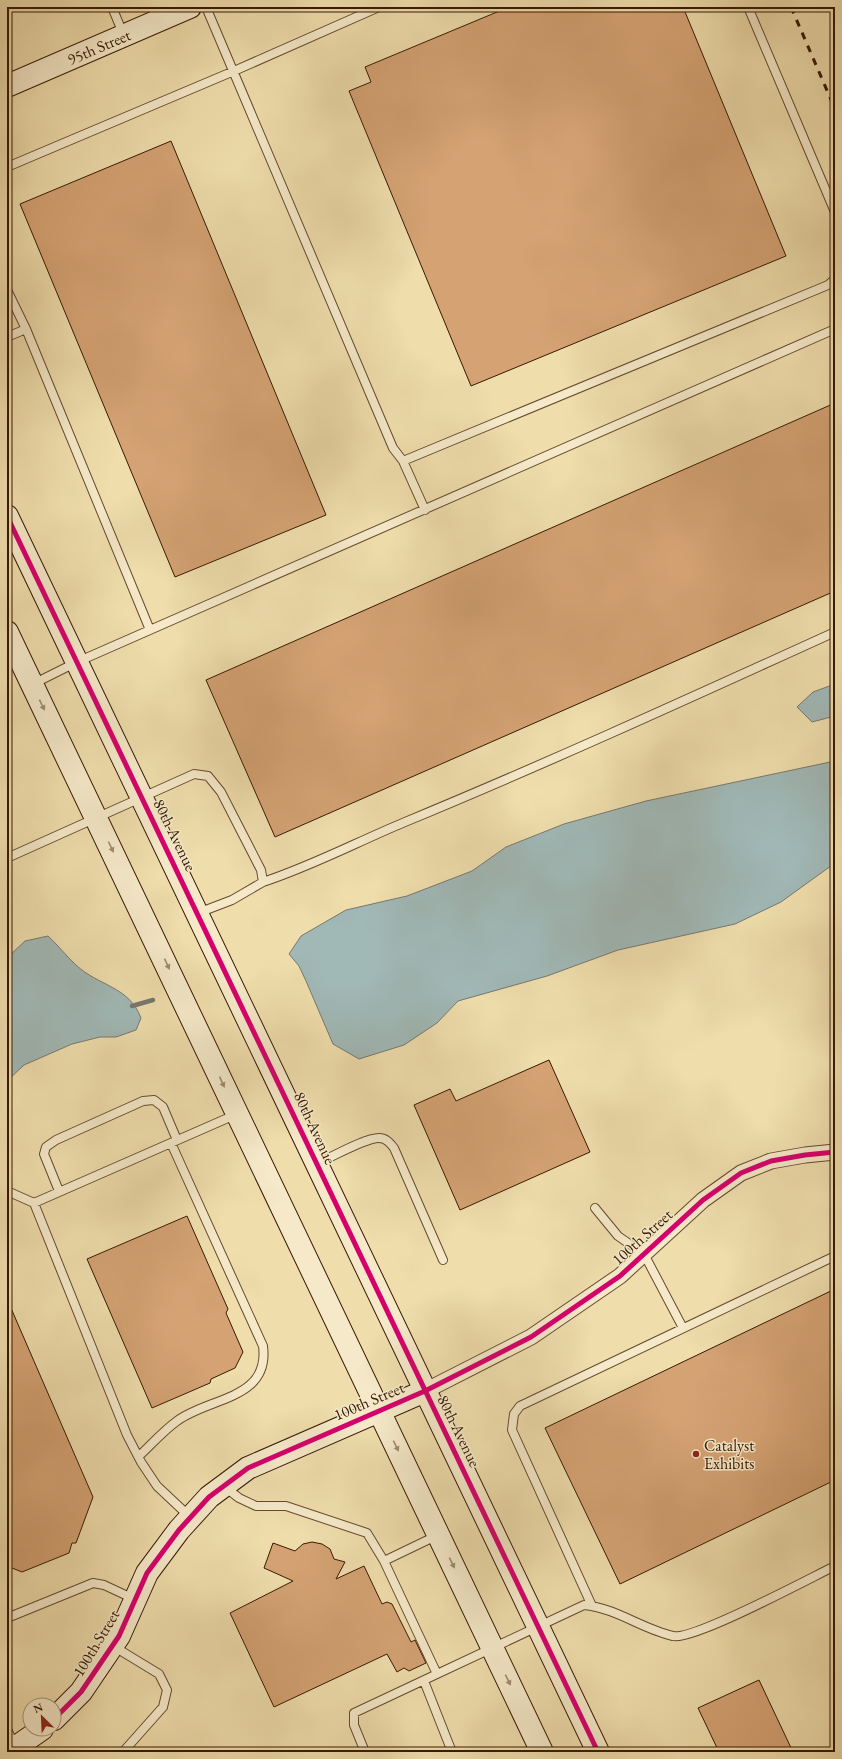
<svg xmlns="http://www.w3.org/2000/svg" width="842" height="1759" font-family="'EB Garamond',serif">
  <rect width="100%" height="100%" fill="#efddac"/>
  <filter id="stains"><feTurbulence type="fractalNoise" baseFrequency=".005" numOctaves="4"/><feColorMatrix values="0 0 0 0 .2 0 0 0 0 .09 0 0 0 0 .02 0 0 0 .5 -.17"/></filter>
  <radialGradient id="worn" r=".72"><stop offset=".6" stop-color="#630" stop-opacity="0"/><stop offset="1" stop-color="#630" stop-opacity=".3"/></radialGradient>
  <path fill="#a0b8b6" stroke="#76786e" d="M 835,684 L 835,716 L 812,722 L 797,707 L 813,692 Z
    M 835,761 L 835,863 L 781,902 L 735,924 L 618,950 L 547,976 L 458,1001 L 437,1023 L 404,1045 L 359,1059 L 333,1044 L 306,981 L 299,966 L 289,954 L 301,936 L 346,910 L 407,896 L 472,871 L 506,847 L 564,824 L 646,801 Z
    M 48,936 C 58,945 66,956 76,965 C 98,986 129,986 141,1018 L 136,1030 L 116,1037 L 100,1037 L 72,1044 L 24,1065 L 7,1081 L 7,958 L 25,941 Z"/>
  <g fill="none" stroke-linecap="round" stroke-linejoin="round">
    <path stroke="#76786e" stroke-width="4.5" d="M 132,1006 L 153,1000"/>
  </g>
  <path fill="#d4a273" stroke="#371902" d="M 509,7 L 683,7 L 786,256 L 471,386 L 349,91 L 371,82 L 365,67 Z
    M 171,141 L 326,515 L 175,577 L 20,204 Z
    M 835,403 L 835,591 L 275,837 L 206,680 Z
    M 549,1060 L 590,1152 L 460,1210 L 414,1105 L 450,1089 L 456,1101 Z
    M 187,1216 L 228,1309 L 226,1313 L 243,1352 L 235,1368 L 211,1379 L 210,1383 L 152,1408 L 87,1259 Z
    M 835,1289 L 835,1480 L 620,1584 L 545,1428 Z
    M 7,1299 L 93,1497 L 76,1543 L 72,1543 L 69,1553 L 22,1572 L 7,1566 Z
    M 312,1542 L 322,1544 L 330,1549 L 334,1559 L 345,1562 L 336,1579 L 364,1566 L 382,1604 L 387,1602 L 392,1604 L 411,1642 L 415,1640 L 426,1663 L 409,1671 L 404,1668 L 397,1672 L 387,1654 L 274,1707 L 230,1613 L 293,1581 L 264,1568 L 273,1543 L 295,1551 L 303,1544 Z
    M 759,1680 L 793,1752 L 719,1752 L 698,1708 Z"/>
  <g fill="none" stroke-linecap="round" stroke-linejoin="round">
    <g stroke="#654a2c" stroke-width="10">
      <path id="lane" d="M 112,7 L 124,36
        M 206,7 L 393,448 L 403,461 L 828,285 L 835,279
        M 748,7 L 835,212
        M 7,167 L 234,71 L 379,7
        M 7,290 L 26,329 L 150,630
        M 7,337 L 26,329
        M 403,461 L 425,510
        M 33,684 L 77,662 L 835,329
        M 7,858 L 194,774 L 208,776 L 221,792 L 261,870 L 263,882 L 232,900 L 198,913
        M 263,882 C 312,866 357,842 405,822 C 550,762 692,697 835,632
        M 318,1163 C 332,1157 365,1138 379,1138 C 386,1138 390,1143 394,1148 L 443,1260
        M 7,1191 L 34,1203
        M 59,1191 L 44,1154 L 46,1147 L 56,1140 L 143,1101 L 154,1100 L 163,1107 L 177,1140
        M 595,1208 L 618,1236 L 644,1254 L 683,1328
        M 139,1456 C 151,1445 163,1431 177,1421 C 209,1397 270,1400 263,1346 L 171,1143
        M 225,1487 L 239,1498 L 256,1506 L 286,1506 L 367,1533 L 384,1561 L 438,1535
        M 190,1517 L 157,1486 L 141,1462 L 127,1435 L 34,1203 L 237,1114
        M 384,1561 L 437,1674 L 584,1605 C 616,1608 642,1629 673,1636 C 693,1641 810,1578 835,1566
        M 592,1606 L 512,1430 L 514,1414 L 520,1406 L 835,1256
        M 7,1618 L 93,1583 L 104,1585 L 134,1599
        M 113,1646 L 159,1674 L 167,1690 L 163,1707 L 123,1752
        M 424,1681 L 452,1752
        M 7,1729 L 15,1747
        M 365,1752 L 354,1725 L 354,1713 L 437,1674"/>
    </g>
    <g stroke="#654a2c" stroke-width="17">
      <path id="street" d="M 425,1391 L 531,1337 L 620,1276 L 703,1200 L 741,1173 L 771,1161 L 805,1155 L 835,1152"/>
    </g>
    <g stroke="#371902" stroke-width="24">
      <path id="secondary" d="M 7,86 L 190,7
        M 7,516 L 598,1752
        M 7,632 L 542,1752
        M 54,1719 L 81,1692 L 119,1636 L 147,1573 L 179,1530 L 209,1497 L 248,1468 L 425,1391
        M 9,1752 L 42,1729"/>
    </g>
    <use href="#lane" stroke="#f5e9c9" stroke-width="8"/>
    <use href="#street" stroke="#f5e9c9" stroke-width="15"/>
    <use href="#secondary" stroke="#f5e9c9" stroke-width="22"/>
    <path stroke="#371902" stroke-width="3" stroke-dasharray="7 7" stroke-linecap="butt" d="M 791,7 L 835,109"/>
    <g stroke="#f5e9c9" stroke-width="8">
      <path id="cycleway" d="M 7,516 L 598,1752
        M 54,1719 L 81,1692 L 119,1636 L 147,1573 L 179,1530 L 209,1497 L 248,1468 L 425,1391 L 531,1337 L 620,1276 L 703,1200 L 741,1173 L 771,1161 L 805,1155 L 835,1152"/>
    </g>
    <use href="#cycleway" stroke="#d6006c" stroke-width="5"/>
  </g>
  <defs><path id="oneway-solid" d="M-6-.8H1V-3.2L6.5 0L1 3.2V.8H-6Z"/></defs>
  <g fill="#a08b6f">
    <use href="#oneway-solid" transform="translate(42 705) rotate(64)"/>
    <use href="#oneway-solid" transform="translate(111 847) rotate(65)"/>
    <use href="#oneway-solid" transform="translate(167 964) rotate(65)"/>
    <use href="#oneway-solid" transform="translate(222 1082) rotate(65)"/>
    <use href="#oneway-solid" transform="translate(396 1446) rotate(64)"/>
    <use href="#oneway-solid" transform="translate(452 1563) rotate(64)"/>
    <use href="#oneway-solid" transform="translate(508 1680) rotate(64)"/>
  </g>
  <circle fill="#8f2418" stroke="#f5e9c9" stroke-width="1.5" cx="696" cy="1454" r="4"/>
  <g text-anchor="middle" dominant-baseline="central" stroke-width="3" stroke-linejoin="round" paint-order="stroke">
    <g font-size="16" fill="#371902" stroke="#f5e9c9">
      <text transform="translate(99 47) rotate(-23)">95th Street</text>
      <text transform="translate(175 835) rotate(64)">80th Avenue</text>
      <text transform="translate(315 1128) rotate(65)">80th Avenue</text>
      <text transform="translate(642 1237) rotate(-42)">100th Street</text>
      <text transform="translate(369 1401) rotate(-23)">100th Street</text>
      <text transform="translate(459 1431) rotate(64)">80th Avenue</text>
      <text transform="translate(96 1643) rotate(-59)">100th Street</text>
    </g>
    <g font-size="16" fill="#371902" stroke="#f5e9c9" text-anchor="start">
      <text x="704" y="1445">Catalyst<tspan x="704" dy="18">Exhibits</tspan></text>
    </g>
  </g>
  <rect width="842" height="1759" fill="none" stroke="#efddac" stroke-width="24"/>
  <rect x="8" y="8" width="826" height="1743" fill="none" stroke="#371902" stroke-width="2"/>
  <rect x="12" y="12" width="818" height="1735" fill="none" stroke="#371902"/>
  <g transform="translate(42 1717) rotate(336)"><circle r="19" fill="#f5e9c9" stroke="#a99679"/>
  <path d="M0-3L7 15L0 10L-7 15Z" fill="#8f2418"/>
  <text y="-6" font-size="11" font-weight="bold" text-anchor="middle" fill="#371902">N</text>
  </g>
  <rect width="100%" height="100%" filter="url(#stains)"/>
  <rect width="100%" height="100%" fill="url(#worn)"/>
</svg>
